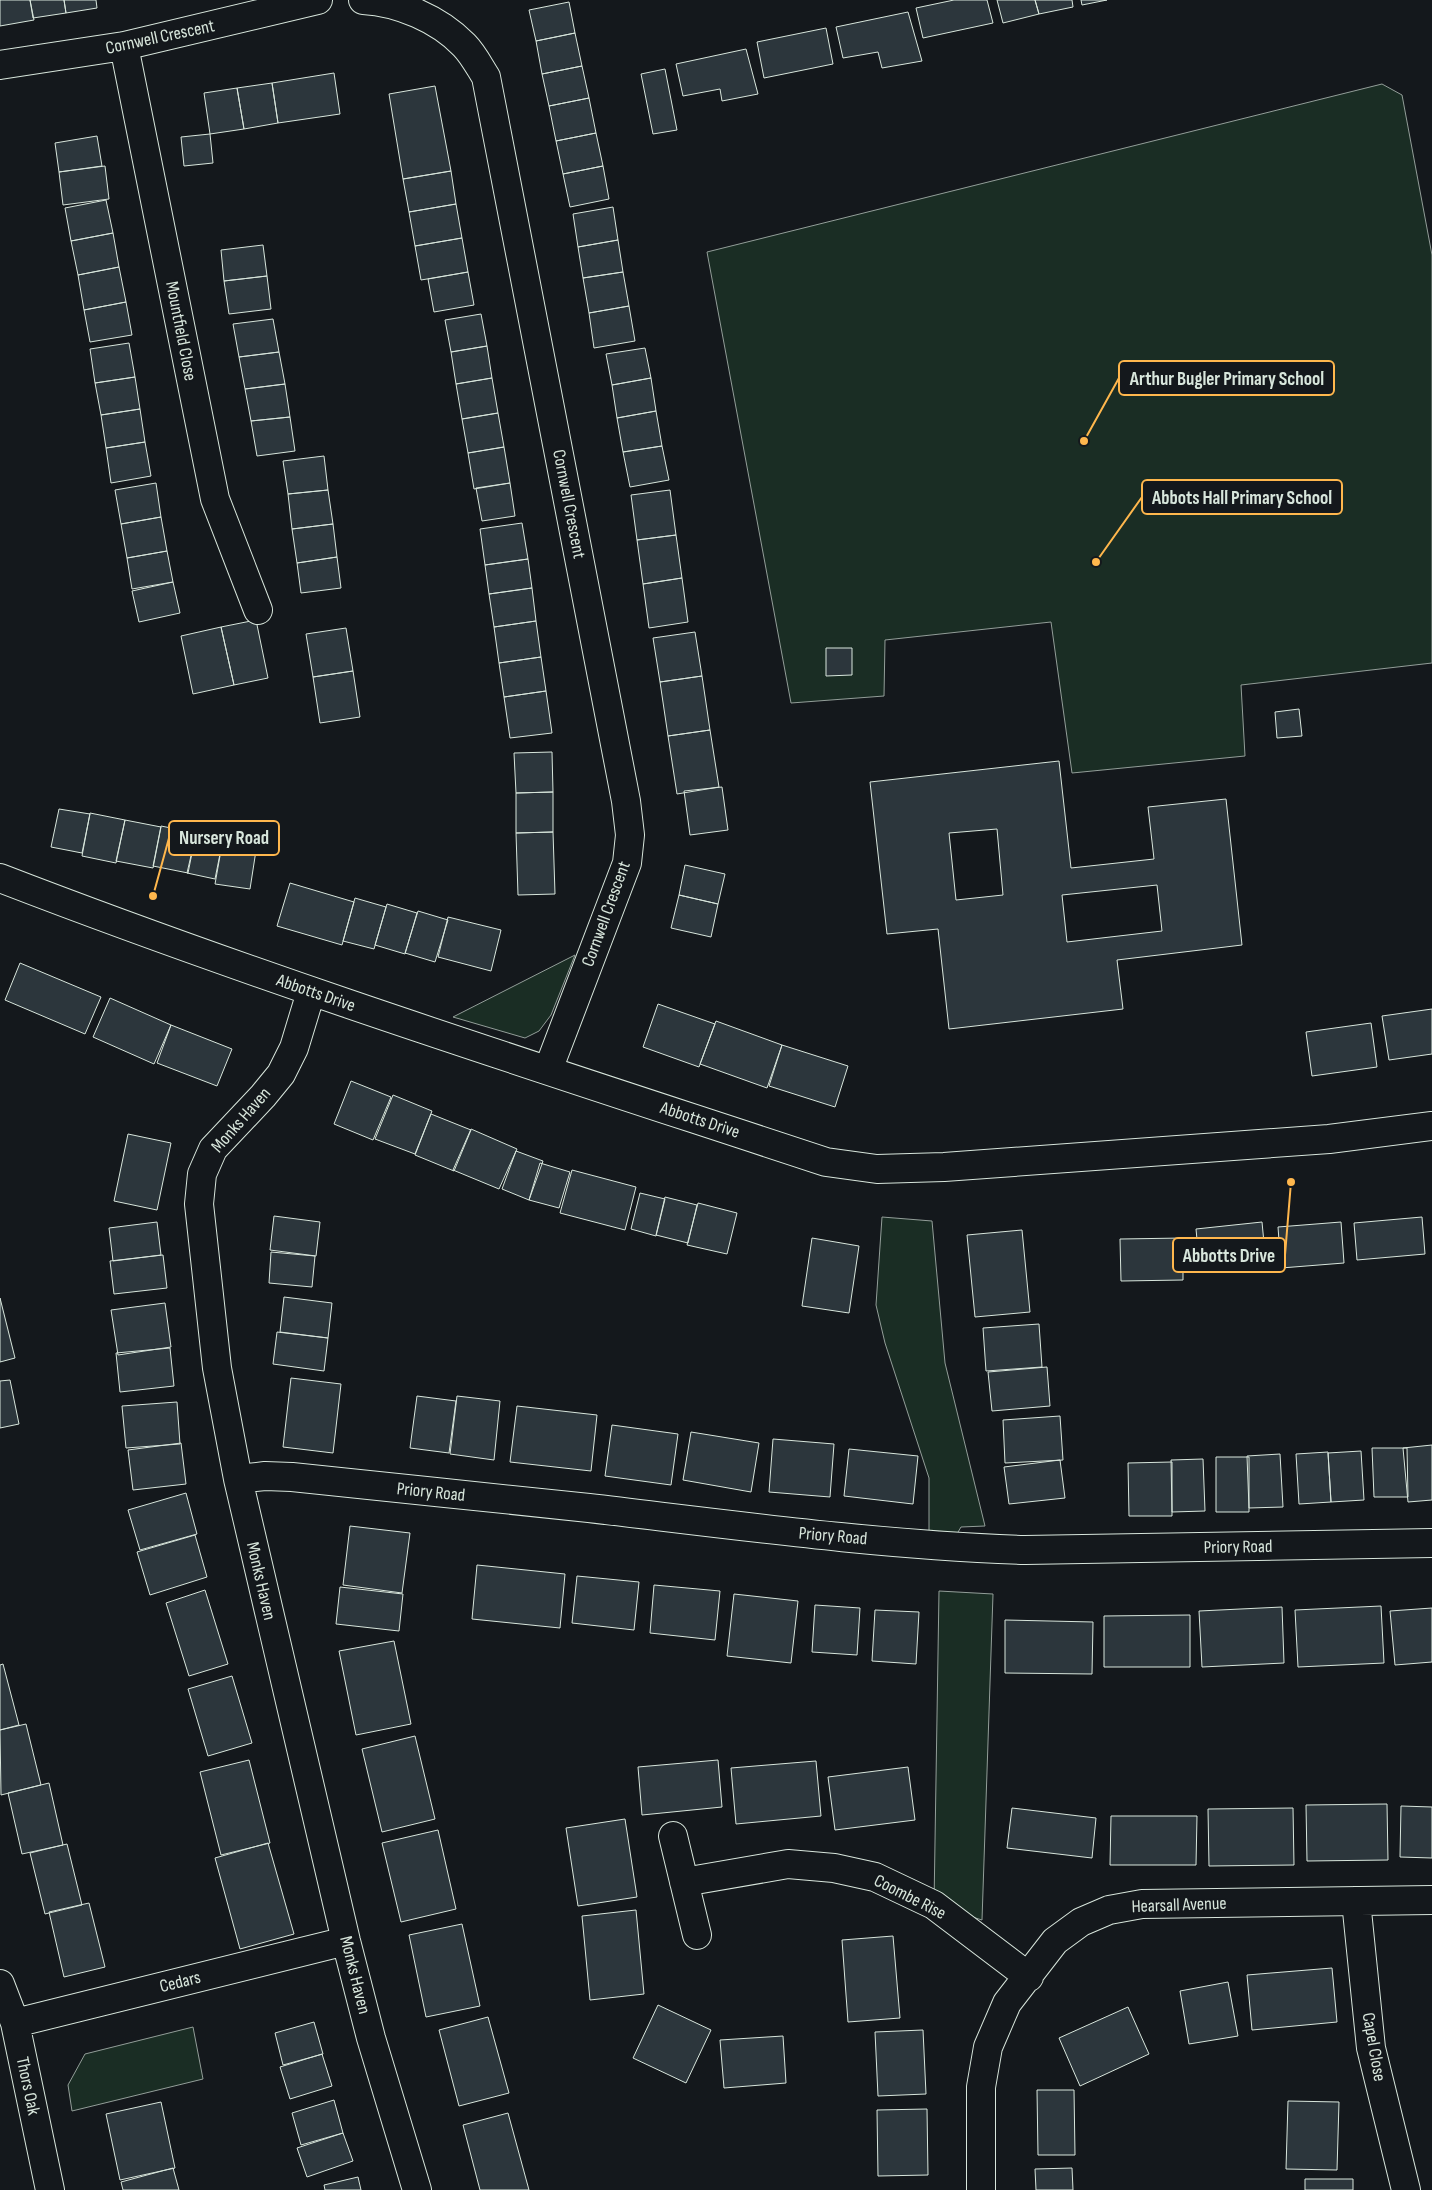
<svg xmlns="http://www.w3.org/2000/svg" width="1432" height="2190" font-family="'Sofia Sans Condensed',sans-serif">
  <rect width="100%" height="100%" fill="#14181c"/>
  <path fill="#1a2d24" stroke="#939e99" d="M 1382,84 L 1402,95 L 1432,255 L 1432,663 L 1241,685 L 1245,756 L 1072,773 L 1051,622 L 885,640 L 884,696 L 791,703 L 707,252 Z
    M 575,955 L 551,1015 L 539,1031 L 525,1038 L 453,1017 Z
    M 882,1217 L 932,1221 L 945,1363 L 985,1526 L 961,1527 L 954,1539 L 929,1536 L 929,1478 L 885,1343 L 876,1305 Z
    M 939,1591 L 993,1594 L 982,1920 L 934,1905 Z
    M 193,2027 L 203,2079 L 72,2111 L 68,2085 L 85,2054 Z"/>
  <path fill="#2c363c" stroke="#d8e6dc" fill-rule="evenodd" d="M 0,0 L 30,0 L 34,20 L 0,26 Z
    M 30,0 L 64,0 L 66,13 L 33,18 Z
    M 64,0 L 96,0 L 97,8 L 66,13 Z
    M 954,0 L 987,0 L 993,23 L 923,38 L 916,8 Z
    M 997,0 L 1035,0 L 1039,14 L 1003,23 Z
    M 1035,0 L 1072,0 L 1073,7 L 1039,14 Z
    M 1081,0 L 1107,0 L 1082,5 Z
    M 569,2 L 575,33 L 536,41 L 529,10 Z
    M 908,12 L 922,61 L 882,68 L 878,52 L 843,58 L 836,27 Z
    M 826,28 L 833,64 L 764,78 L 757,42 Z
    M 575,33 L 582,66 L 542,74 L 536,41 Z
    M 746,49 L 758,94 L 722,101 L 720,89 L 683,96 L 676,64 Z
    M 582,66 L 589,98 L 549,106 L 542,74 Z
    M 665,69 L 677,130 L 653,134 L 641,74 Z
    M 334,73 L 340,114 L 278,123 L 272,83 Z
    M 272,83 L 278,123 L 244,129 L 237,88 Z
    M 435,86 L 451,171 L 403,179 L 389,94 Z
    M 237,88 L 244,129 L 210,134 L 204,93 Z
    M 589,98 L 596,133 L 556,141 L 549,106 Z
    M 596,133 L 603,166 L 563,174 L 556,141 Z
    M 210,134 L 213,163 L 184,166 L 181,137 Z
    M 97,136 L 102,166 L 59,172 L 55,143 Z
    M 105,166 L 109,199 L 63,205 L 59,172 Z
    M 603,166 L 609,199 L 570,207 L 563,174 Z
    M 451,171 L 456,204 L 409,212 L 403,179 Z
    M 106,200 L 113,233 L 71,241 L 65,208 Z
    M 456,204 L 462,238 L 415,246 L 409,212 Z
    M 613,207 L 618,240 L 578,247 L 573,214 Z
    M 113,233 L 119,267 L 78,275 L 71,241 Z
    M 462,238 L 468,272 L 421,280 L 415,246 Z
    M 618,240 L 623,272 L 583,278 L 578,247 Z
    M 263,245 L 267,276 L 224,281 L 221,250 Z
    M 119,267 L 126,302 L 84,310 L 78,275 Z
    M 468,272 L 474,305 L 434,312 L 428,279 Z
    M 623,272 L 629,306 L 589,313 L 583,278 Z
    M 267,276 L 271,309 L 229,314 L 224,281 Z
    M 126,302 L 132,335 L 90,342 L 84,310 Z
    M 629,306 L 635,341 L 594,348 L 589,313 Z
    M 481,314 L 487,346 L 451,352 L 445,320 Z
    M 273,319 L 279,352 L 239,357 L 233,324 Z
    M 129,343 L 135,377 L 95,383 L 90,349 Z
    M 487,346 L 492,378 L 456,384 L 451,352 Z
    M 645,348 L 651,378 L 612,385 L 606,354 Z
    M 279,352 L 285,384 L 245,389 L 239,357 Z
    M 135,377 L 140,409 L 101,415 L 95,383 Z
    M 492,378 L 498,413 L 462,419 L 456,384 Z
    M 651,378 L 656,411 L 617,418 L 612,385 Z
    M 285,384 L 290,417 L 251,421 L 245,389 Z
    M 140,409 L 145,442 L 106,448 L 101,415 Z
    M 656,411 L 662,446 L 623,452 L 617,418 Z
    M 498,413 L 504,447 L 468,453 L 462,419 Z
    M 290,417 L 295,451 L 257,456 L 251,421 Z
    M 145,442 L 151,476 L 111,483 L 106,448 Z
    M 662,446 L 669,480 L 630,487 L 623,452 Z
    M 504,447 L 510,483 L 474,489 L 468,453 Z
    M 324,456 L 328,490 L 288,494 L 283,461 Z
    M 156,483 L 161,517 L 121,524 L 115,490 Z
    M 510,483 L 515,516 L 482,521 L 476,488 Z
    M 328,490 L 333,524 L 292,529 L 288,494 Z
    M 670,490 L 676,535 L 637,540 L 631,495 Z
    M 161,517 L 167,551 L 127,558 L 121,524 Z
    M 522,523 L 528,559 L 485,565 L 480,529 Z
    M 333,524 L 337,557 L 297,563 L 292,529 Z
    M 676,535 L 682,578 L 643,584 L 637,540 Z
    M 167,551 L 173,582 L 132,589 L 127,558 Z
    M 337,557 L 341,588 L 301,593 L 297,563 Z
    M 528,559 L 532,588 L 489,594 L 485,565 Z
    M 682,578 L 688,622 L 649,628 L 643,584 Z
    M 173,582 L 180,613 L 139,622 L 132,591 Z
    M 532,588 L 536,621 L 494,627 L 489,594 Z
    M 256,620 L 268,678 L 234,685 L 221,627 Z
    M 536,621 L 541,657 L 499,663 L 494,627 Z
    M 221,627 L 234,685 L 193,694 L 181,636 Z
    M 346,628 L 353,671 L 313,677 L 306,634 Z
    M 695,632 L 702,676 L 660,682 L 653,638 Z
    M 826,648 L 852,648 L 852,675 L 826,676 Z
    M 541,657 L 546,691 L 504,697 L 499,663 Z
    M 353,671 L 360,717 L 320,723 L 313,677 Z
    M 702,676 L 710,730 L 668,736 L 660,682 Z
    M 546,691 L 552,733 L 510,738 L 504,697 Z
    M 1299,709 L 1302,736 L 1277,738 L 1275,712 Z
    M 710,730 L 719,787 L 677,794 L 668,736 Z
    M 552,752 L 553,792 L 516,793 L 514,753 Z
    M 1059,761 L 1071,868 L 1154,859 L 1148,807 L 1226,799 L 1242,945 L 1117,960 L 1123,1009 L 949,1029 L 938,929 L 887,934 L 870,782 ZM 997,829 L 1003,895 L 956,900 L 949,833 ZM 1157,885 L 1162,931 L 1067,942 L 1062,895 Z
    M 722,787 L 728,830 L 690,835 L 684,791 Z
    M 553,792 L 553,832 L 516,833 L 516,793 Z
    M 59,809 L 90,814 L 82,853 L 51,847 Z
    M 90,813 L 125,820 L 116,863 L 82,856 Z
    M 125,820 L 161,827 L 153,868 L 116,861 Z
    M 161,826 L 196,833 L 188,873 L 153,866 Z
    M 553,832 L 555,894 L 518,895 L 516,833 Z
    M 196,834 L 223,839 L 215,879 L 187,873 Z
    M 223,839 L 257,844 L 250,889 L 215,884 Z
    M 685,865 L 725,874 L 718,904 L 679,895 Z
    M 290,883 L 354,902 L 342,945 L 277,926 Z
    M 679,895 L 718,904 L 711,937 L 671,928 Z
    M 355,898 L 386,907 L 374,949 L 343,941 Z
    M 387,904 L 417,913 L 405,954 L 375,945 Z
    M 418,911 L 448,920 L 435,962 L 405,953 Z
    M 448,917 L 501,930 L 491,971 L 438,957 Z
    M 20,963 L 101,997 L 85,1034 L 5,1000 Z
    M 110,998 L 171,1025 L 154,1064 L 93,1037 Z
    M 658,1004 L 715,1024 L 699,1067 L 643,1047 Z
    M 1432,1009 L 1432,1054 L 1389,1060 L 1382,1016 Z
    M 716,1021 L 782,1045 L 767,1088 L 700,1064 Z
    M 1371,1023 L 1377,1067 L 1312,1076 L 1306,1032 Z
    M 171,1025 L 232,1049 L 217,1086 L 157,1063 Z
    M 782,1045 L 848,1066 L 835,1107 L 769,1086 Z
    M 351,1081 L 391,1097 L 373,1140 L 334,1124 Z
    M 393,1095 L 432,1111 L 415,1154 L 375,1139 Z
    M 431,1114 L 471,1130 L 454,1171 L 415,1155 Z
    M 471,1129 L 517,1149 L 499,1189 L 453,1170 Z
    M 128,1134 L 171,1143 L 157,1210 L 114,1201 Z
    M 516,1151 L 543,1161 L 529,1200 L 502,1189 Z
    M 540,1163 L 570,1172 L 559,1208 L 529,1200 Z
    M 572,1170 L 636,1187 L 625,1230 L 560,1213 Z
    M 640,1193 L 665,1199 L 656,1236 L 631,1229 Z
    M 665,1197 L 697,1205 L 688,1243 L 656,1235 Z
    M 698,1203 L 737,1213 L 727,1254 L 687,1245 Z
    M 274,1216 L 320,1222 L 316,1256 L 270,1250 Z
    M 1422,1217 L 1425,1254 L 1357,1260 L 1354,1223 Z
    M 157,1222 L 161,1255 L 113,1261 L 109,1228 Z
    M 1262,1222 L 1266,1264 L 1200,1271 L 1196,1229 Z
    M 1341,1222 L 1344,1263 L 1281,1268 L 1278,1227 Z
    M 1022,1230 L 1030,1312 L 975,1317 L 967,1235 Z
    M 812,1238 L 859,1246 L 849,1313 L 802,1306 Z
    M 1183,1238 L 1183,1280 L 1121,1281 L 1120,1239 Z
    M 271,1252 L 315,1256 L 312,1287 L 269,1283 Z
    M 163,1255 L 167,1288 L 114,1294 L 110,1261 Z
    M 284,1297 L 332,1303 L 328,1338 L 280,1332 Z
    M 0,1298 L 15,1358 L 0,1362 Z
    M 165,1303 L 171,1347 L 118,1355 L 111,1310 Z
    M 1039,1324 L 1042,1367 L 986,1371 L 983,1328 Z
    M 277,1332 L 328,1338 L 324,1371 L 273,1364 Z
    M 170,1348 L 174,1386 L 120,1392 L 116,1353 Z
    M 1047,1367 L 1050,1406 L 992,1411 L 988,1372 Z
    M 291,1378 L 341,1384 L 333,1453 L 283,1447 Z
    M 10,1380 L 19,1424 L 0,1428 L 0,1381 Z
    M 417,1396 L 456,1401 L 449,1453 L 410,1448 Z
    M 457,1396 L 500,1401 L 494,1460 L 450,1454 Z
    M 177,1402 L 180,1444 L 126,1448 L 122,1406 Z
    M 517,1406 L 597,1415 L 591,1471 L 510,1462 Z
    M 1060,1416 L 1063,1460 L 1005,1463 L 1003,1420 Z
    M 612,1425 L 678,1434 L 671,1485 L 605,1476 Z
    M 691,1432 L 759,1443 L 751,1492 L 683,1480 Z
    M 773,1439 L 834,1444 L 830,1497 L 769,1492 Z
    M 181,1443 L 186,1484 L 133,1490 L 128,1450 Z
    M 1432,1445 L 1432,1500 L 1408,1502 L 1403,1448 Z
    M 1372,1448 L 1407,1448 L 1408,1497 L 1374,1497 Z
    M 849,1449 L 918,1456 L 913,1504 L 844,1496 Z
    M 1361,1451 L 1364,1500 L 1331,1502 L 1328,1453 Z
    M 1328,1452 L 1331,1502 L 1299,1504 L 1296,1454 Z
    M 1280,1454 L 1283,1507 L 1249,1508 L 1247,1456 Z
    M 1216,1457 L 1249,1457 L 1249,1512 L 1216,1512 Z
    M 1203,1459 L 1205,1511 L 1172,1512 L 1171,1460 Z
    M 1060,1460 L 1065,1498 L 1009,1504 L 1004,1467 Z
    M 1172,1462 L 1172,1516 L 1129,1516 L 1128,1463 Z
    M 186,1493 L 197,1534 L 140,1550 L 128,1510 Z
    M 350,1526 L 410,1533 L 402,1593 L 343,1585 Z
    M 195,1535 L 207,1577 L 150,1595 L 137,1552 Z
    M 477,1565 L 565,1574 L 560,1628 L 472,1619 Z
    M 577,1576 L 639,1582 L 634,1630 L 572,1623 Z
    M 654,1585 L 720,1591 L 715,1640 L 650,1633 Z
    M 340,1587 L 403,1594 L 399,1631 L 336,1624 Z
    M 205,1590 L 228,1664 L 189,1676 L 166,1603 Z
    M 734,1594 L 798,1601 L 791,1663 L 727,1656 Z
    M 815,1605 L 860,1608 L 857,1655 L 812,1652 Z
    M 1381,1606 L 1384,1663 L 1298,1667 L 1295,1610 Z
    M 1282,1607 L 1284,1663 L 1202,1667 L 1199,1611 Z
    M 1432,1608 L 1432,1662 L 1395,1665 L 1390,1611 Z
    M 875,1610 L 919,1612 L 916,1664 L 872,1661 Z
    M 1190,1615 L 1190,1667 L 1104,1667 L 1104,1616 Z
    M 1005,1620 L 1093,1622 L 1092,1674 L 1005,1673 Z
    M 394,1641 L 411,1724 L 356,1735 L 339,1651 Z
    M 3,1664 L 19,1725 L 0,1730 L 0,1665 Z
    M 232,1676 L 252,1743 L 208,1756 L 188,1689 Z
    M 26,1724 L 41,1785 L 1,1795 L 0,1730 Z
    M 415,1736 L 435,1819 L 382,1832 L 362,1749 Z
    M 249,1760 L 270,1843 L 221,1855 L 200,1772 Z
    M 718,1760 L 722,1807 L 642,1815 L 638,1767 Z
    M 816,1761 L 821,1816 L 736,1824 L 731,1768 Z
    M 908,1767 L 915,1820 L 835,1830 L 828,1777 Z
    M 49,1783 L 63,1845 L 22,1854 L 8,1793 Z
    M 1387,1804 L 1388,1860 L 1307,1861 L 1306,1805 Z
    M 1401,1806 L 1432,1807 L 1432,1858 L 1400,1857 Z
    M 1012,1808 L 1096,1818 L 1092,1858 L 1007,1848 Z
    M 1293,1808 L 1294,1865 L 1209,1866 L 1208,1809 Z
    M 1111,1816 L 1197,1816 L 1196,1865 L 1110,1865 Z
    M 625,1819 L 637,1897 L 578,1906 L 566,1828 Z
    M 438,1830 L 456,1909 L 401,1922 L 382,1843 Z
    M 268,1843 L 294,1934 L 240,1949 L 215,1858 Z
    M 67,1844 L 82,1905 L 45,1914 L 30,1853 Z
    M 89,1903 L 105,1967 L 64,1977 L 49,1912 Z
    M 636,1910 L 644,1994 L 590,2000 L 582,1916 Z
    M 462,1924 L 480,2006 L 426,2017 L 409,1935 Z
    M 893,1936 L 900,2018 L 848,2022 L 842,1940 Z
    M 1332,1968 L 1337,2022 L 1252,2030 L 1247,1975 Z
    M 1228,1982 L 1238,2036 L 1189,2044 L 1180,1991 Z
    M 658,2005 L 711,2030 L 686,2083 L 633,2058 Z
    M 1128,2007 L 1149,2054 L 1080,2086 L 1059,2038 Z
    M 488,2017 L 509,2093 L 459,2106 L 439,2030 Z
    M 314,2022 L 323,2054 L 283,2065 L 275,2033 Z
    M 923,2030 L 926,2094 L 878,2096 L 875,2032 Z
    M 783,2036 L 786,2083 L 724,2088 L 720,2040 Z
    M 322,2054 L 332,2086 L 290,2099 L 280,2067 Z
    M 1037,2090 L 1074,2090 L 1075,2155 L 1038,2155 Z
    M 334,2100 L 343,2133 L 301,2145 L 292,2113 Z
    M 1288,2101 L 1339,2102 L 1337,2170 L 1286,2169 Z
    M 161,2102 L 175,2168 L 120,2180 L 106,2114 Z
    M 927,2109 L 928,2175 L 878,2176 L 877,2110 Z
    M 508,2113 L 529,2190 L 480,2190 L 463,2125 Z
    M 343,2133 L 353,2161 L 307,2177 L 297,2148 Z
    M 173,2168 L 179,2190 L 123,2190 L 121,2182 Z
    M 1072,2168 L 1073,2190 L 1036,2190 L 1035,2169 Z
    M 358,2177 L 361,2190 L 325,2190 L 324,2185 Z
    M 1305,2179 L 1353,2179 L 1353,2190 L 1305,2190 Z"/>
  <g fill="none" stroke-linecap="round" stroke-linejoin="round">
    <g stroke="#d8e6dc" stroke-width="30">
      <path id="minor" d="M 363,0 C 399,2 439,19 464,45 C 473,54 479,66 486,77 L 626,801 L 630,835 L 627,863 L 548,1070
        M 124,46 L 215,499 L 258,610
        M 0,65 L 124,46 L 318,0
        M 0,878 C 272,983 550,1071 826,1162 L 877,1169 L 944,1167 L 1329,1139 L 1432,1126
        M 311,992 L 294,1048 L 281,1074 L 263,1096 L 213,1149 L 202,1174 L 199,1204 L 217,1368 L 238,1479 L 346,1941 L 371,2038 L 417,2190
        M 238,1479 L 265,1476 L 292,1477 C 391,1488 490,1497 589,1508 C 734,1525 879,1545 1025,1550 L 1432,1543
        M 673,1836 L 697,1935
        M 684,1882 L 788,1864 L 834,1868 L 875,1877 L 934,1905 L 1029,1977
        M 1356,1901 L 1371,2048 L 1406,2190
        M 0,1984 L 15,2023 L 50,2190
        M 15,2023 L 346,1941
        M 981,2190 L 981,2087 L 988,2047 L 1007,2003 L 1055,1941 L 1081,1922 L 1109,1910 L 1142,1904 L 1432,1900"/>
    </g>
    <use href="#minor" stroke="#14181c" stroke-width="28"/>
  </g>
  <g text-anchor="middle" dominant-baseline="central" stroke-width="4" stroke-linejoin="round" paint-order="stroke">
    <g font-size="18" fill="#d8e6dc" stroke="#14181c">
      <text transform="translate(160 37) rotate(-12)">Cornwell Crescent</text>
      <text transform="translate(181 331) rotate(79)">Mountfield Close</text>
      <text transform="translate(569 504) rotate(79)">Cornwell Crescent</text>
      <text transform="translate(606 914) rotate(-70)">Cornwell Crescent</text>
      <text transform="translate(316 993) rotate(19)">Abbotts Drive</text>
      <text transform="translate(241 1120) rotate(-49)">Monks Haven</text>
      <text transform="translate(700 1120) rotate(18)">Abbotts Drive</text>
      <text transform="translate(431 1492) rotate(6)">Priory Road</text>
      <text transform="translate(833 1536) rotate(5)">Priory Road</text>
      <text transform="translate(1238 1547) rotate(-1)">Priory Road</text>
      <text transform="translate(261 1581) rotate(77)">Monks Haven</text>
      <text transform="translate(910 1897) rotate(27)">Coombe Rise</text>
      <text transform="translate(1179 1905) rotate(-2)">Hearsall Avenue</text>
      <text transform="translate(355 1975) rotate(76)">Monks Haven</text>
      <text transform="translate(180 1982) rotate(-14)">Cedars</text>
      <text transform="translate(1374 2047) rotate(80)">Capel Close</text>
      <text transform="translate(28 2086) rotate(78)">Thors Oak</text>
    </g>
  </g>
  <path fill="none" stroke="#ffb74d" stroke-width="2" d="M1084 441L1119 378M1096 562L1142 497M153 896L169 838M1291 1182L1285 1255"/>
  <g fill="#ffb74d" stroke="#14181c" stroke-width="2">
    <circle cx="1084" cy="441" r="5"/>
    <circle cx="1096" cy="562" r="5"/>
    <circle cx="153" cy="896" r="5"/>
    <circle cx="1291" cy="1182" r="5"/>
  </g>
  <g fill="#14181c" stroke="#ffb74d" stroke-width="2">
    <rect x="1119" y="361" width="215" height="34" rx="5"/>
    <rect x="1142" y="480" width="200" height="34" rx="5"/>
    <rect x="169" y="821" width="110" height="34" rx="5"/>
    <rect x="1173" y="1238" width="112" height="34" rx="5"/>
  </g>
  <g font-size="19" text-anchor="middle" font-weight="bold" fill="#d8e6dc">
    <text x="1227" y="385">Arthur Bugler Primary School</text>
    <text x="1242" y="504">Abbots Hall Primary School</text>
    <text x="224" y="844">Nursery Road</text>
    <text x="1229" y="1262">Abbotts Drive</text>
  </g>
</svg>
